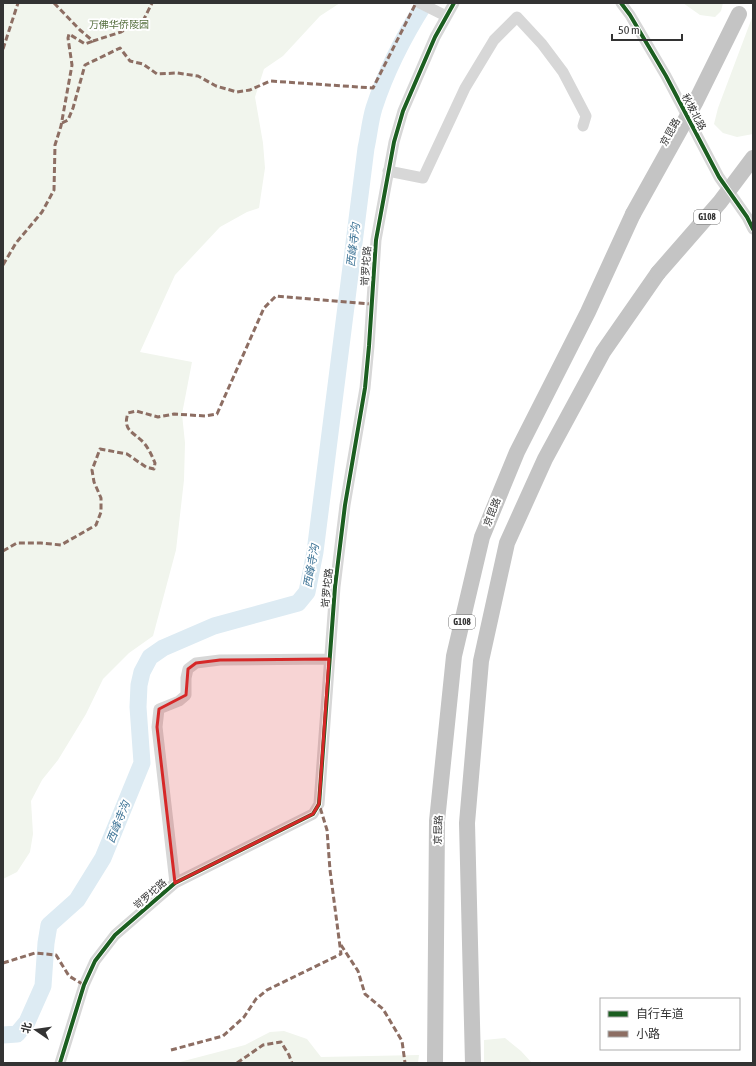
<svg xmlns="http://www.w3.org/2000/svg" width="756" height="1066" font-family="'Asap Condensed','Noto Sans SC',sans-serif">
  <rect width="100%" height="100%" fill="#fff"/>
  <path fill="#f1f5ed" d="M 3,3 L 340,3 L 320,16 L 283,56 L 264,69 L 255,97 L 263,143 L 265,168 L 259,208 L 247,212 L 220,227 L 175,275 L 140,352 L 192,362 L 182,414 L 185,443 L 184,480 L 176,550 L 153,636 L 129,653 L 103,679 L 86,714 L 58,760 L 42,780 L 31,801 L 33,834 L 30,852 L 17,872 L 3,879 Z
    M 683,3 L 723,3 L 721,11 L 715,17 L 700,15 Z
    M 753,15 L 753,134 L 737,137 L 723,133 L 714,124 L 718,108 Z
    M 284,1031 L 307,1039 L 321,1057 L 419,1055 L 418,1063 L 176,1063 L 245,1045 L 270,1032 Z
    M 505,1038 L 521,1051 L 532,1063 L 484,1063 L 484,1040 Z"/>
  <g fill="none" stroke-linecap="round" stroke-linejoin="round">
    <path stroke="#ddebf3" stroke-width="17" d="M 3,1035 L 17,1034 L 27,1022 L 43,986 L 46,943 L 49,925 L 77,900 L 103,858 L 142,763 L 138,707 L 139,685 L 142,672 L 150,657 L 163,648 L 214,626 L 298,603 L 307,592 L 315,552 L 366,148 C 369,135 370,121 374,108 C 386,71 404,36 425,3"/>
    <path stroke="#d7d7d7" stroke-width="11" d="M 420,3 L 446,16
      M 621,3 L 630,15 L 666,76 L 719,177 L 747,217 L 753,229
      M 388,171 L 423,178 L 465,88 L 494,40 L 517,17 L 542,44 L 563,72 L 586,116 L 583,126
      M 175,883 L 157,727 L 159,709 L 179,701 L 186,695 L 186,678 L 188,669 L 196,663 L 220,660 L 329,659
      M 60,1063 L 84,985 L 95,961 L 115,935 L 175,883 L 313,814 L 319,804 L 335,587 L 345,505 L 365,388 L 369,346 L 376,240 L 394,142 L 403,111 L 435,37 L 454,3"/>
    <path stroke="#c4c4c4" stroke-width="16" d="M 435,1063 L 437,821 L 454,656 L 482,537 L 517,452 L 588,312 L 633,214
      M 473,1063 L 467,823 L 481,661 L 507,543 L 545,459 L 603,352 L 658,273"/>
    <path stroke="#c4c4c4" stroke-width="16" d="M 633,214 L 696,101 L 739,14
      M 658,273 L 720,202 L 753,158"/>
    <path stroke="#8d6e63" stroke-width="3" stroke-dasharray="6 3" stroke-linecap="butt" d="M 54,3 L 80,30 L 93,41 L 121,32 L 144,19 L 152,3
      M 3,49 L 18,3
      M 62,123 L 68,120 L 73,108 L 85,65 L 120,48 L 130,61 L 143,64 L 157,74 L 177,73 L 198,76 L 216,86 L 237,92 L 250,90 L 270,81 L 373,88 L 416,3
      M 3,265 L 16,243 L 42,212 L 54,190 L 55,145 L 61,126 L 72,65 L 68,38 L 69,34 L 85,44 L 93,41
      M 3,551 L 17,543 L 41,543 L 61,545 L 96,525 L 101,512 L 101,498 L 94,482 L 92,470 L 100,449 L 127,454 L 146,467 L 154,469 L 155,463 C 152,456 149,449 144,443 C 134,432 122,431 128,413 L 136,411 L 158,417 L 174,414 L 205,416 L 217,414 L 264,308 L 276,296 L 371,304
      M 341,945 L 358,971 L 365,994 L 383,1009 L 402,1041 L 405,1063
      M 3,963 L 35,953 L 56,955 L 69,976 L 84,985
      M 171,1050 L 223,1036 L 244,1017 L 256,999 L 267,990 L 341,954 L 330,870 L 327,830 L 319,804
      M 237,1063 L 263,1045 L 281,1042 L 289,1055 L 292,1063"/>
    <g stroke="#fff" stroke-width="6">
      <path id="cycleway" d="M 621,3 L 630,15 L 666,76 L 719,177 L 747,217 L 753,229
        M 60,1063 L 84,985 L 95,961 L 115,935 L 175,883 L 313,814 L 319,804 L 335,587 L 345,505 L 365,388 L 369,346 L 376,240 L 394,142 L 403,111 L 435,37 L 454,3"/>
    </g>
    <use href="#cycleway" stroke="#1b5e20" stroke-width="4"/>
  </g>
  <path fill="#d62828" fill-opacity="0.2" stroke="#d62828" stroke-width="3" stroke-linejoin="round" d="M 329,659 L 319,804 L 313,814 L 175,883 L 157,727 L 159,709 L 186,695 L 188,669 L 196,663 L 220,660 Z"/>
  <g text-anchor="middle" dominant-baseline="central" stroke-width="4" stroke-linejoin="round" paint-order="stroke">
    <g fill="#fff" stroke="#707070" stroke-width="1">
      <rect x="694" y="210" width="26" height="14" rx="3"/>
      <rect x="449" y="615" width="26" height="14" rx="3"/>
    </g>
    <g font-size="9" font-weight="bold" fill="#333">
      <text x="707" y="217">G108</text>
      <text x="462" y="622">G108</text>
    </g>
    <g font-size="10" fill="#56703f" stroke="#fff">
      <text x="119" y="24">万佛华侨陵园</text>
    </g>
    <g font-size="10" fill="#333" stroke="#fff">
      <text transform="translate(694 112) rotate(62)">秋坡北路</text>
      <text transform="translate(670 132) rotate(-61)">京昆路</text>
      <text transform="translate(366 266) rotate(-86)">岢罗坨路</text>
      <text transform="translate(492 512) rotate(-68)">京昆路</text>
      <text transform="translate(327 588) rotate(-84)">岢罗坨路</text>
      <text transform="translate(438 830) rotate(-88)">京昆路</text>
      <text transform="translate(150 894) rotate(-41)">岢罗坨路</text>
    </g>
    <g font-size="11" font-style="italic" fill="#3f7597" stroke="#fff">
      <text transform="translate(353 245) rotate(-83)">西峰寺沟</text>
      <text transform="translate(311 566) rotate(-80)">西峰寺沟</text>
      <text transform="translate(118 822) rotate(-68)">西峰寺沟</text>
    </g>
  </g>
  <rect width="756" height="1066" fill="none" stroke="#333333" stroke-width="8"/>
  <rect x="600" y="998" width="140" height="52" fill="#ffffff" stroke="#adadad"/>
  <rect x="608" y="1011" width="20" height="6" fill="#1b5e20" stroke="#adadad"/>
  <text x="636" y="1018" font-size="12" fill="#333333">自行车道</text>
  <rect x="608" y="1031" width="20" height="6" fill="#8d6e63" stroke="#adadad"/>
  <text x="636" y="1038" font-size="12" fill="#333333">小路</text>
  <g transform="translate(36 1030) rotate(283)" stroke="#ffffff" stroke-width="3" paint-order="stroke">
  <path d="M0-3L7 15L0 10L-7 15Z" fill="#333333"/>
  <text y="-6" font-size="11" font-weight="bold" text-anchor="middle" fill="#333333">北</text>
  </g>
  <path d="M612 34v6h70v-6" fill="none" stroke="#333333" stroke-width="2"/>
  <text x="618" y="34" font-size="12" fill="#333333" stroke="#ffffff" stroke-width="3" paint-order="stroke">50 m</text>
</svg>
